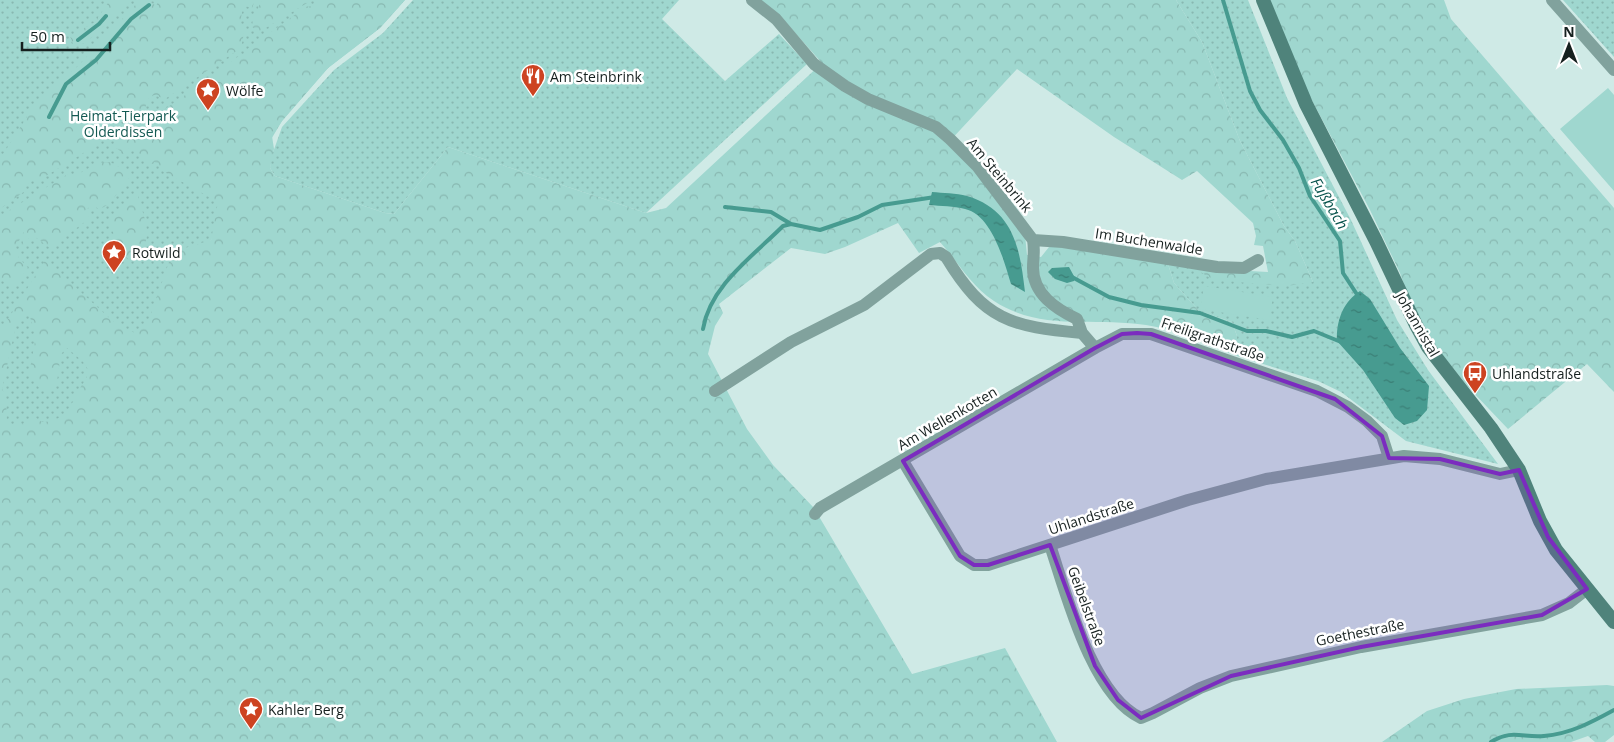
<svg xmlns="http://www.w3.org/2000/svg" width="1614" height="742" font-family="'Open Sans',sans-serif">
  <defs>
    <pattern id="green-dots" width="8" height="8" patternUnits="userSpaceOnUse" patternTransform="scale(1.25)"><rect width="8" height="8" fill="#9fd7cf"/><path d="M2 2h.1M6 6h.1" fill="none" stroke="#88b8b1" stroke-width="1.8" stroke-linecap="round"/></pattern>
    <pattern id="forest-crowns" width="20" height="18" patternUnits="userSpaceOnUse" patternTransform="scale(1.25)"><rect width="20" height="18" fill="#9fd7cf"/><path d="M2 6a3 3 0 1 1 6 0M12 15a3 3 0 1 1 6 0" fill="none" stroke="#88b8b1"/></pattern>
    <pattern id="water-ripples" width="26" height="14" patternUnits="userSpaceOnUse" patternTransform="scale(1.25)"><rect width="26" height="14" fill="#479b90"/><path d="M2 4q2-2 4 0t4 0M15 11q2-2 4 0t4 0" fill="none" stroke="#3a7e75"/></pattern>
  </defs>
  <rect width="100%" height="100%" fill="#cfeae6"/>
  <path fill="url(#green-dots)" d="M 0,0 L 405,0 L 380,28 L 328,68 L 282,121 L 211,240 L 0,544 Z
    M 413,0 L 679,0 L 662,19 L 725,81 L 779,34 L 807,64 L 646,213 L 448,147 L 394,214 L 385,213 L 275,176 L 270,168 L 271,158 L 282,127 L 334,70 L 383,33 Z
    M 1176,0 L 1248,0 L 1287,98 L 1351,220 L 1397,320 L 1428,370 L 1498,464 L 1406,441 L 1341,392 L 1318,381 L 1237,356 L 1237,336 L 1232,322 L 1199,311 L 1174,283 L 1168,264 L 1313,282 L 1295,241 L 1284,226 L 1240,141 L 1202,42 Z
    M 1563,0 L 1614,0 L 1614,57 Z"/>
  <path fill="url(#forest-crowns)" fill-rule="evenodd" d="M 110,0 L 128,0 L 129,3 C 113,12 91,45 74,47 L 70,36 L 95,22 Z
    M 140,0 L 148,0 L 156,6 L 159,0 L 255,0 L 252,8 L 245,6 L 242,12 L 240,25 L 245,28 L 241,48 L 165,99 L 154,95 L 145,101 L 147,111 L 142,114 L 137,113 L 113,127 L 115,130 L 107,137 L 103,135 L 97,140 L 98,144 L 36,182 L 33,180 L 25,186 L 25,191 L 0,209 L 0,159 L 37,101 L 78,66 Z
    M 262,0 L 312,0 L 259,32 L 252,27 L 253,18 Z
    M 321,0 L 405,0 L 380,28 L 328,68 L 282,121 L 272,136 L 274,149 L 270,168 L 275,176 L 385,213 L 394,214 L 448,147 L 646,213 L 666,208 L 822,63 L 780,16 L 759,0 L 1176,0 L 1202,42 L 1240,141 L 1284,226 L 1295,241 L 1313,282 L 1287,286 L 1256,284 L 1212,279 L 1194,268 L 1268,272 L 1263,246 L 1254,245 L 1256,236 L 1253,223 L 1197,171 L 1182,180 L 1114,137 L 1017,69 L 947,144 L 970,166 L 1025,235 L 1027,255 L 1041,257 L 1049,247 L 1061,246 L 1168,264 L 1174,283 L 1199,311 L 1232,322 L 1237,336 L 1237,356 C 1207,344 1178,330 1146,325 C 1094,317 1041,332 994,301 C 971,286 958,262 940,242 L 919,253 L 898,223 L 845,247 L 825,254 L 791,248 L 719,304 L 723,313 L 715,326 L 708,354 L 747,429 L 773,465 L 814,508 L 912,674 L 1005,648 L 1057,742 L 0,742 L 0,332 L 45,260 L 115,323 L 135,333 L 148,323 L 169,262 L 185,248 L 211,240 L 218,202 L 159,169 L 159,164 L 154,162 L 150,164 L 141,159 L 142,155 L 129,148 L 126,155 L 116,148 L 115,145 L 118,141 L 203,83 L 205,86 L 208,83 L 206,81 L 240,55 L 245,57 L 246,50 L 296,14 ZM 29,314 L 36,336 L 29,374 L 40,389 L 49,389 L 57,381 L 61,354 L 67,348 C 73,354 87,362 88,371 C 88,378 83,383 80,388 C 70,407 66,421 42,422 L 32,415 C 25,425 20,427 7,425 L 6,395 L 2,389 L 16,325 L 23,316 Z
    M 1270,0 L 1444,0 L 1451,19 L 1614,208 L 1614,392 L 1587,364 L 1508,429 L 1469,388 L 1433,343 L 1409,299 L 1400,273 L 1370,210 L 1307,91 Z
    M 110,162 L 132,174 L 110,203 L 99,210 L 93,204 L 85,211 L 90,218 L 50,248 L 31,234 L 23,249 L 21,249 L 19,247 L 27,232 L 25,230 L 15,248 L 19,258 L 28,268 L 13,288 L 0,279 L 0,216 L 68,174 L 71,178 L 98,163 Z
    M 137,192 C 140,209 155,234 141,250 C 138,254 133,257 130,261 C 118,250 116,235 107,221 Z
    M 1607,685 L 1614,686 L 1614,735 L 1605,742 L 1595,742 L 1588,736 L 1571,742 L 1382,742 L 1427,711 L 1464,699 L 1516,689 Z"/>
  <path fill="#9fd7cf" d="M 1608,88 L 1614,95 L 1614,191 L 1560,129 Z
    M 1204,286 L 1273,297 L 1269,320 L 1200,309 Z"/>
  <path fill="url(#water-ripples)" d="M 932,192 C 943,193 956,193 967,196 C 1014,210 1020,249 1025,292 L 1011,284 C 1004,261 992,215 965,209 C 954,206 941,206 929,205 Z
    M 1069,267 L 1075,278 L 1074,281 L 1067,283 L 1055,279 L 1048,272 L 1052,268 Z
    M 1360,291 L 1370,299 L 1400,348 L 1429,386 L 1427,410 L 1417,421 L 1404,425 L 1395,418 L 1363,370 L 1337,341 C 1336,321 1343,302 1360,291 Z"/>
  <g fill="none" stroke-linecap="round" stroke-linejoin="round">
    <path stroke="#479b90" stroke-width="4" d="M 1223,0 L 1250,91 L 1260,110 L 1283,140 L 1299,168 L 1310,196 L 1340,241 L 1343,273 L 1358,296
      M 78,40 L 99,24 L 106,16
      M 49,117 L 66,84 L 96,60 L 131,19 L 149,5
      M 725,207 L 771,212 L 791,224
      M 1072,277 L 1109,297 L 1141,305 L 1200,313 L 1247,331 L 1266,331 L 1292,337 L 1314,331 L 1341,342
      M 703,329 C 710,286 753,256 783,226 L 791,224 L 820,230 L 858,217 L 882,205 L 935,197
      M 1491,742 C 1511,729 1523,738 1544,736 C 1570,734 1592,722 1614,710"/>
    <path stroke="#81a29d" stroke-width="12" d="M 752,0 L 776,19 L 814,64 L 845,86 L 868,99 L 936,127 L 950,139 L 977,166 L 1033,240 C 1035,251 1033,258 1033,268 C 1033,294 1056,309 1077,319 L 1082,333
      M 1552,0 L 1614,70
      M 1033,240 L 1063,242 L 1217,267 L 1244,268 L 1258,260
      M 715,391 L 791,342 L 864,305 L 931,254 L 940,253 L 946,257 C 984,320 1011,327 1082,333 L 1095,348 L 1122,334 L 1151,334 L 1317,391 L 1348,407 L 1367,421 L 1382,436 L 1389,458
      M 903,461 L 960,556 L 974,565 L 988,565 L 1188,500 L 1266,479 L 1404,456 L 1440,459 L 1500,474 L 1519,470
      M 815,514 L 820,508 L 1095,348
      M 1050,545 C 1066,593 1092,696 1141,718 L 1153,713 L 1200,688 L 1231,676 L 1361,647 L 1542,615 L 1569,603 L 1587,589"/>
    <path stroke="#4f837b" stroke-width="14" d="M 1263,0 L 1306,104 L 1376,241 L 1416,325 L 1428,347 L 1491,428 L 1519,470 L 1540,521 L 1556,550 L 1614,622"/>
  </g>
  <path fill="#7b2cbf" fill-opacity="0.2" stroke="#7b2cbf" stroke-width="4" stroke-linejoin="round" d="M 1137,333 L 1151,334 L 1335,399 L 1382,436 L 1389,458 L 1440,459 L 1500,474 L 1519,470 L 1548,537 L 1587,589 L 1542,615 L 1361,647 L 1231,676 L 1141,718 L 1118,700 L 1095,666 L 1050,545 L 988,565 L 974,565 L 960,556 L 903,461 L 1095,348 L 1122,334 Z"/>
  <defs>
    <g id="restaurant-pin" transform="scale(1.25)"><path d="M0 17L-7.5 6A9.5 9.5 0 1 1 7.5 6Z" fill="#cd4321" stroke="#fff"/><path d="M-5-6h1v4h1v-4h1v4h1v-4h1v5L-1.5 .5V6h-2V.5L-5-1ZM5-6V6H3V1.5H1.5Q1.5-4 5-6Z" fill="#fff"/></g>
    <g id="sight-pin" transform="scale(1.25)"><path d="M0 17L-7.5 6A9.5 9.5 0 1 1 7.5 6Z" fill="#cd4321" stroke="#fff"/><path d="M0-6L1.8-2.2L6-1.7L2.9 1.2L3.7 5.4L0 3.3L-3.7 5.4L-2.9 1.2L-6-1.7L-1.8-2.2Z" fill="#fff"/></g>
    <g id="bus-pin" transform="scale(1.25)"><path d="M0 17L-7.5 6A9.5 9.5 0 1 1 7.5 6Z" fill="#cd4321" stroke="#fff"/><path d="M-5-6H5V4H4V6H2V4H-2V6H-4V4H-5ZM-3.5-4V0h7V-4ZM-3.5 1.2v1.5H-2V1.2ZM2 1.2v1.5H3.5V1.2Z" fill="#fff"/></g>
  </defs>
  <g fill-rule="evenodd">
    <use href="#restaurant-pin" x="533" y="76"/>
    <use href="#sight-pin" x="208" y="90"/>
    <use href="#sight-pin" x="114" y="252"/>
    <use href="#bus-pin" x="1475" y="373"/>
    <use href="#sight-pin" x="251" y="709"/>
  </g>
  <g text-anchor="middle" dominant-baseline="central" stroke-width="5" stroke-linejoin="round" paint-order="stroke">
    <g font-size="14" fill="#16201f" stroke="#fff" text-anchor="start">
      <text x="550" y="76">Am Steinbrink</text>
      <text x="226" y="90">Wölfe</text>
      <text x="132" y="252">Rotwild</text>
      <text x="1492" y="373">Uhlandstraße</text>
      <text x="268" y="709">Kahler Berg</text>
    </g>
    <g font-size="14" fill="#135952" stroke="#fff">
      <text x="123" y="115">Heimat-Tierpark<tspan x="123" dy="16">Olderdissen</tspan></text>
    </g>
    <g font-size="14" fill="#16201f" stroke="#fff">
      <text transform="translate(1000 175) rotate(50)">Am Steinbrink</text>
      <text transform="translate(1149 241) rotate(9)">Im Buchenwalde</text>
      <text transform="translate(1418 324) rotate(60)">Johannistal</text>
      <text transform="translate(1213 339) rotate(19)">Freiligrathstraße</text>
      <text transform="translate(947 418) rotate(-30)">Am Wellenkotten</text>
      <text transform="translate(1091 516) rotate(-18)">Uhlandstraße</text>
      <text transform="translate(1087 606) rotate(70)">Geibelstraße</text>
      <text transform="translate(1360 632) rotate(-11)">Goethestraße</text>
    </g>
    <g font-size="15" font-style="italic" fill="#08534c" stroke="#fff">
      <text transform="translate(1330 203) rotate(59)">Fußbach</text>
    </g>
  </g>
  <g transform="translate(1569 45)" stroke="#ffffff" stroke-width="4" paint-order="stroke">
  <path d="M0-4L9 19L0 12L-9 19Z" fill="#16201f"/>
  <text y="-8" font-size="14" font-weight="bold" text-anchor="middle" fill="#16201f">N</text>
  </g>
  <path d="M22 42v8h88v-8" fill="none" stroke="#16201f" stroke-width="2.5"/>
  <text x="30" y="42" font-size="15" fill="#16201f" stroke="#ffffff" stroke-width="4" paint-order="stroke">50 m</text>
</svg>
